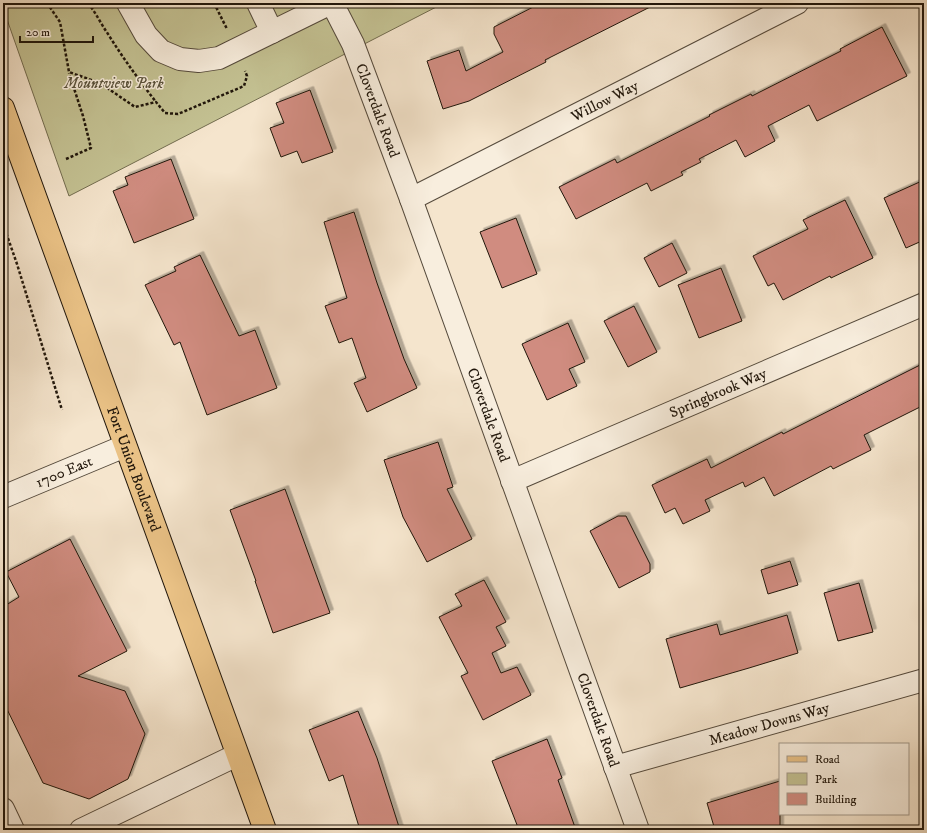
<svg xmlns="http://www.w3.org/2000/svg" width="927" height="833" font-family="'IM FELL DW Pica',serif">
  <defs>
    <filter id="shadow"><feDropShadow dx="3.5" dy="-3.5" stdDeviation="0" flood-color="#0004"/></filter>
  </defs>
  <rect width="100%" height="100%" fill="#f5e5cd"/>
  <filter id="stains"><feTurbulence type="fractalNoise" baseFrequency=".005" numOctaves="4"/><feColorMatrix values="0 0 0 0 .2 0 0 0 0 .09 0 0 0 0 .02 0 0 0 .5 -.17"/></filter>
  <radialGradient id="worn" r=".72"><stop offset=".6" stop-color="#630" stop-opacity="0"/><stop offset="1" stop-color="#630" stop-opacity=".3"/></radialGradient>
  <path fill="#c4c293" stroke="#726c4f" d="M 3,3 L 444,3 L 69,196 L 3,8 Z"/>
  <path fill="#d08c80" stroke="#20160b" filter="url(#shadow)" d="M 541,3 L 658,3 L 545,60 L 546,62 L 469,101 L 443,109 L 427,61 L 459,50 L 466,71 L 503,52 L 494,34 L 494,27 Z
    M 882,27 L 907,76 L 817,121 L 809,105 L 768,126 L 775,141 L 745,157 L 736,140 L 699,159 L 701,162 L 681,172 L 683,175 L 651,191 L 647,183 L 576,219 L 559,187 L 615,159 L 617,163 L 710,116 L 709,115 L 751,94 L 752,96 L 841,51 L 840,49 Z
    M 310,90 L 333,152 L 302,163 L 297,151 L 281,157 L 270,128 L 284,123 L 276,103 Z
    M 171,159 L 194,219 L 134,243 L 113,191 L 128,185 L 125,177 Z
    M 924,180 L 924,240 L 906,248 L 884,198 Z
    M 845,200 L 873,258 L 831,278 L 830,276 L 783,300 L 774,283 L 768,286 L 753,256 L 808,229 L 803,220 Z
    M 354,212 L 377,283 L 404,359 L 417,388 L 367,412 L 354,383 L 366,378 L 352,338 L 339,343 L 325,306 L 347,298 L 324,222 Z
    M 516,218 L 537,274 L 502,288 L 480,232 Z
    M 672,243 L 687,273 L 659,287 L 644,258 Z
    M 200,255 L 239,336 L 255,330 L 277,388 L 207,415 L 180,342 L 174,345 L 145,285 L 176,271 L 174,267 Z
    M 721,268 L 742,321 L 699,338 L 678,285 Z
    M 634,306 L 657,352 L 628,367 L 604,321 Z
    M 568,323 L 585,362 L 569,369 L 577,386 L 547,400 L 522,344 Z
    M 924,363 L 924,405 L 864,435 L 871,450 L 833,469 L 831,466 L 774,496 L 764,477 L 745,487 L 743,482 L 705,500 L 710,511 L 683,524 L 675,508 L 665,513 L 652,485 L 707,459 L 711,468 L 782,432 L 783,434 Z
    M 438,442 L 453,487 L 447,489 L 472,539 L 427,562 L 403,517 L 384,460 Z
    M 285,489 L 330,613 L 273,633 L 255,581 L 256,581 L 230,510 Z
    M 618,516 L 626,516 L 650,564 L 650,572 L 619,588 L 590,531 Z
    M 70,539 L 127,651 L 78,676 L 125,691 L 145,734 L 128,779 L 89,799 L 43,783 L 3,701 L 3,607 L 19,597 L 6,572 Z
    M 790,561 L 798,585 L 768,594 L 761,570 Z
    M 484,580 L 506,622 L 496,627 L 506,646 L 492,653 L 501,673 L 517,667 L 531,695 L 483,720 L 461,676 L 468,673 L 439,617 L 462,606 L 455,594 Z
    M 859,583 L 873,632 L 838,641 L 824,593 Z
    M 787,615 L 798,653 L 749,668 L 680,688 L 666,639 L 717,624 L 720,635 Z
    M 358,711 L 377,758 L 400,830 L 360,830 L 343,775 L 329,781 L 309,730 Z
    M 547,739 L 562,778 L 558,780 L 576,830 L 519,830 L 492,761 Z
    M 780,781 L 780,830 L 715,830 L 707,803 Z"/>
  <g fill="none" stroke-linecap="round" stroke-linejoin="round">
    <g stroke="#554a3c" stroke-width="24">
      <g id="minor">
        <path d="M 128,3 L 146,35 L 161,51 L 180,59 L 199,61 L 219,58 L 331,3"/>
        <path d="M 258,3 L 272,32"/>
        <path id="s1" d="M 332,3 L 353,44 L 411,199 L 638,830"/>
        <path id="s2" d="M 411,199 L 797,3"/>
        <path id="s3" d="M 512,481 L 924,304"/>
        <path id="s4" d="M 3,497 L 125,446"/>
        <path id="s5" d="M 615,767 L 924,680"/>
        <path d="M 3,809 L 13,830"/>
        <path d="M 81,830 L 237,755"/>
      </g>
    </g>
    <g stroke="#20160b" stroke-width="24">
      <g id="major">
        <path id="s6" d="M 3,108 L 265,830"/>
      </g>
    </g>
    <path stroke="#20160b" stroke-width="2.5" stroke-dasharray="3 2" stroke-linecap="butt" d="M 47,3 L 60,22 L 69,72 L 100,83 L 135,107 L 156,102 L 165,113 L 178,114 L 244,86 L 247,76 L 245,71
      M 88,3 C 96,13 101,24 108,34 C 123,58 139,80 156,102
      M 214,3 L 227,29
      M 66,159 L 91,148 L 83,116 L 69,73
      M 3,224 L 17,264 L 62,410"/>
    <use href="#minor" stroke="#f8eede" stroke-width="22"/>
    <use href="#major" stroke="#eac286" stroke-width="22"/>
  </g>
  <g text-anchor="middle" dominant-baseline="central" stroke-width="3" stroke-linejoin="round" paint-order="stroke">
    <g font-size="15" font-style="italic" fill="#59523b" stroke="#f8eede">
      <text x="114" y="83">Mountview Park</text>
    </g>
    <g font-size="15" fill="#20160b" stroke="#f8eede">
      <text stroke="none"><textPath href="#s2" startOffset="217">Willow Way</textPath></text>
      <text stroke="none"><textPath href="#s1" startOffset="117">Cloverdale Road</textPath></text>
      <text stroke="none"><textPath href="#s3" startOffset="224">Springbrook Way</textPath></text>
      <text stroke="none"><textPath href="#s1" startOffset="441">Cloverdale Road</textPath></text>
      <text stroke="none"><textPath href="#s6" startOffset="384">Fort Union Boulevard</textPath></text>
      <text stroke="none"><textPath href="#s4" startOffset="66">1700 East</textPath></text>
      <text stroke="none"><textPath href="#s1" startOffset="765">Cloverdale Road</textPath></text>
      <text stroke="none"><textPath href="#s5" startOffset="160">Meadow Downs Way</textPath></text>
    </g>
  </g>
  <rect width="927" height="833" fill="none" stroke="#f5e5cd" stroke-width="16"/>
  <rect x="4" y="4" width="919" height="825" fill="none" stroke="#20160b" stroke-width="2"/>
  <rect x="8" y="8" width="911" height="817" fill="none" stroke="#20160b"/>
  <rect x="779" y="743" width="130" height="72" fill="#f8eede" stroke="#a2988a"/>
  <rect x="787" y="756" width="20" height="6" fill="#eac286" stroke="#a2988a"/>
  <text x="815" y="763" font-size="12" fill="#20160b">Road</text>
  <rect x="787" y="773" width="20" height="12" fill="#c4c293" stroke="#a2988a"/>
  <text x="815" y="783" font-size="12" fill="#20160b">Park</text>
  <rect x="787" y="793" width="20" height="12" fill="#d08c80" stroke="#a2988a"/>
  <text x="815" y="803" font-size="12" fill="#20160b">Building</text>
  <path d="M20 36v6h73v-6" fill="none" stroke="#20160b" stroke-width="2"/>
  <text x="26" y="36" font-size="12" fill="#20160b" stroke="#f8eede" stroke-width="3" paint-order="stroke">20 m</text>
  <rect width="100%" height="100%" filter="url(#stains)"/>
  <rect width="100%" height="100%" fill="url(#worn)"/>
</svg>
